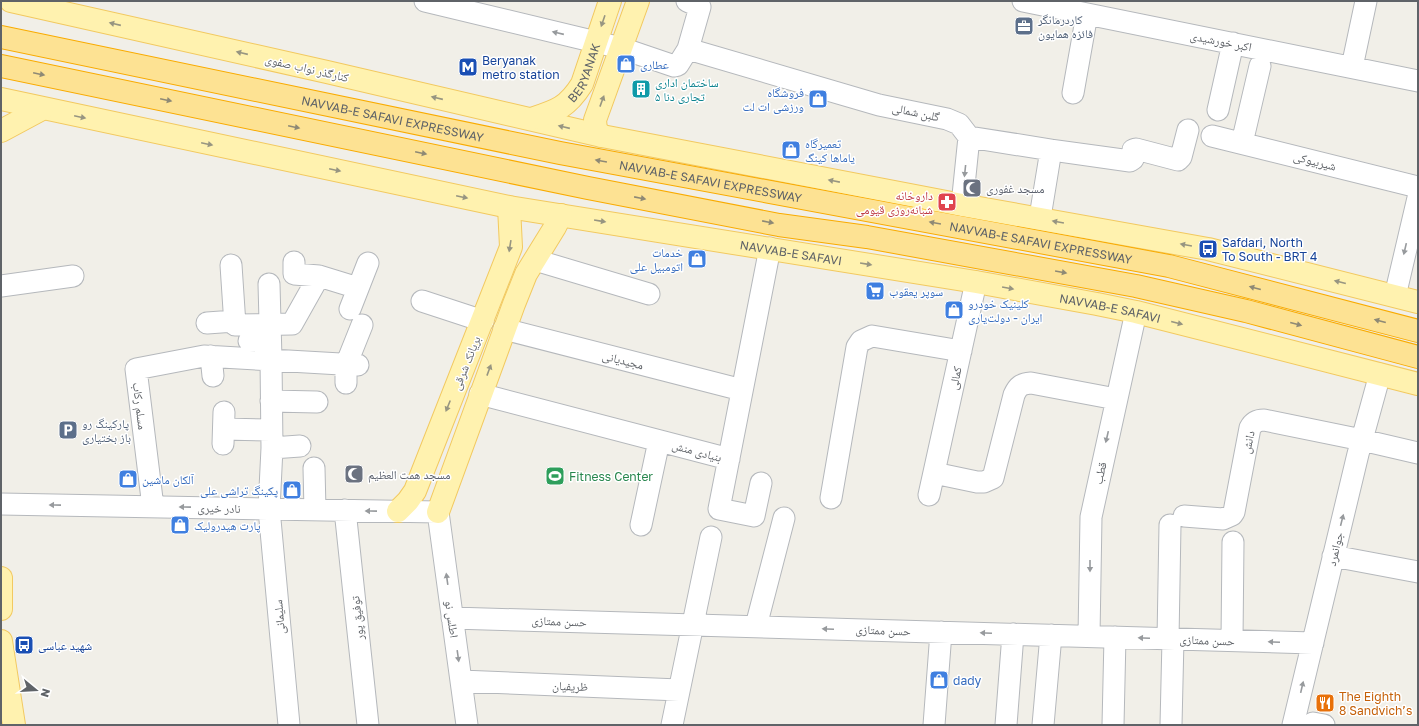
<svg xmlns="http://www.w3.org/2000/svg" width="1419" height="726" font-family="'Golos Text','Noto Naskh Arabic',sans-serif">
  <rect width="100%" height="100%" fill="#f1efe8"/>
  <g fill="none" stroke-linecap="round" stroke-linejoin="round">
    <g stroke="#b5b8bc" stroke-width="23">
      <path id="minor" d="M 425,1 L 621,48 L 674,66 L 678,65 L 688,49 L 700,7 L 687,1
        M 1023,1 L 1418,81
        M 688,49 L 879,105 L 947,119 L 959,124 L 969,137 L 1051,150 L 1130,161 L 1133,159 L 1133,150 L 1136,149 L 1178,160 L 1181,157 L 1188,130
        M 1352,67 L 1366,1
        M 1073,93 L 1087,14
        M 1218,110 L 1233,43
        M 1212,136 L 1418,187
        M 1242,143 L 1260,66
        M 962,205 L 969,137
        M 1041,211 L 1051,150
        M 535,260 L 649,294
        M 294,262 L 294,274 L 319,276 L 358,288
        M 231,265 L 235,325 L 292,324 L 319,276
        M 269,284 L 271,359 L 272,448 L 269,509 L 289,725
        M 1,286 L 73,276
        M 1395,296 L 1418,198
        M 422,301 L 483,321
        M 350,309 L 368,263
        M 207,323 L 235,321
        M 504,329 L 742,390
        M 249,341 L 270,340
        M 211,356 L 213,376
        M 346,383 L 346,365 L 362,325
        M 480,394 L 729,459
        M 271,401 L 317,402
        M 224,429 L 271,430
        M 223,444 L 224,412
        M 272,448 L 300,446
        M 314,468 L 315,510
        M 934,473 L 977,482 L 984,482 L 993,478 L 1014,395 C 1018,386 1021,384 1031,383 L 1116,399
        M 761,483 L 754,516 L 719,509 L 770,248
        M 929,495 L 976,282
        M 831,498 L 857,347 L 861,341 L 872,336 L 961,351
        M 1,504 L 438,512 L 467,725
        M 153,507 L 136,369 L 204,356 L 358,365
        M 345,510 L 368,725
        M 1184,516 L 1223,519 L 1232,515 L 1234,512 L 1250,428 C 1253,422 1258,420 1264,420 L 1362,440 L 1418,453
        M 641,525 L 659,441
        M 1333,556 L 1418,572
        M 452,618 L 1313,643
        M 756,626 L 784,518
        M 1089,636 L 1091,517 L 1136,312
        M 1168,639 L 1170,525
        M 1232,640 L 1233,542
        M 461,681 L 679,690
        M 1313,723 L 1324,725
        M 672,725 L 711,537
        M 934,725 L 941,632
        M 1006,725 L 1013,634
        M 1043,725 L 1051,635
        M 1113,725 L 1115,637
        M 1171,725 L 1173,639
        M 1293,725 L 1358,454 L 1380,374"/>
    </g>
    <g stroke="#f2c960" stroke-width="24">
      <g id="major">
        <path d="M 11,1 L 327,72 L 602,136 L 962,205 L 1208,249 L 1418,302"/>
        <path id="s1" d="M 1,99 L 509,207 L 976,282 L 1097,304 L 1136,312 L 1418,384"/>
        <path id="s2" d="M 531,119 C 556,111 567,108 582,84 L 610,1"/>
        <path d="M 1,131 L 42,109"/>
        <path d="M 602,136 L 596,130 L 595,120 L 638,1"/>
        <path d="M 398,511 L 408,501 L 415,491 L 511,247 L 509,207"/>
        <path d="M 438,512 L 514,304 L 526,274 L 555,227 L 561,215"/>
        <path d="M 1,578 L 1,609"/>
        <path d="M 1,641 L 14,725"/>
      </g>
    </g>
    <g stroke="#f9ab00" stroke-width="24">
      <g id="highway">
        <path id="s3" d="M 1,37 L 560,153 L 1169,266 L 1418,331"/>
        <path d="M 1,66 L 588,188 L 779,225 L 867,237 L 1136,286 L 1246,311 L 1418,357"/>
      </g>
    </g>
    <use href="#minor" stroke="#fff" stroke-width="21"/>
    <use href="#major" stroke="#fff2af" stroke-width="22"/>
    <use href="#highway" stroke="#fde293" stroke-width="22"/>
  </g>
  <defs><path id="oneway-solid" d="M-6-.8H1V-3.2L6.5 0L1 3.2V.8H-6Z"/></defs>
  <g fill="#979581">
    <use href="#oneway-solid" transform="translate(603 21) rotate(109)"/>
    <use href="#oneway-solid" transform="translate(115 24) rotate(-167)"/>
    <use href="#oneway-solid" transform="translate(242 53) rotate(-167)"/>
    <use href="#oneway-solid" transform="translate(437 98) rotate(-167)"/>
    <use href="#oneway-solid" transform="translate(602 101) rotate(-70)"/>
    <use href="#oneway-solid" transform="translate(80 117) rotate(12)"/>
    <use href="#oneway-solid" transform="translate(564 127) rotate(-167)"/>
    <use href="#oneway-solid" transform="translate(207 144) rotate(12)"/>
    <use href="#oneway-solid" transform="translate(335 170) rotate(12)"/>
    <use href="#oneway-solid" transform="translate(834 181) rotate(-169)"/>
    <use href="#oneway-solid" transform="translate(462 197) rotate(12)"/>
    <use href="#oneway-solid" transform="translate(600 221) rotate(9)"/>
    <use href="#oneway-solid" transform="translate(1058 222) rotate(-170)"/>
    <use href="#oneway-solid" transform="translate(1186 245) rotate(-170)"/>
    <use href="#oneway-solid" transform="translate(510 246) rotate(99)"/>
    <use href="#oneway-solid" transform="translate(866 264) rotate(9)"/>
    <use href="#oneway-solid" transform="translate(1340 282) rotate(-166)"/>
    <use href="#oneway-solid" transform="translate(1008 288) rotate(10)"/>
    <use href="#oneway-solid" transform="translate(1177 323) rotate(14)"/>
    <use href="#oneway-solid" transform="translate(489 370) rotate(-70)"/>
    <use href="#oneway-solid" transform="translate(448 406) rotate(112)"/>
  </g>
  <g fill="#979a9d">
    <use href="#oneway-solid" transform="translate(558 33) rotate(-167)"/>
    <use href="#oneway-solid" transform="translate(965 171) rotate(96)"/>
    <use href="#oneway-solid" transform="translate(1405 249) rotate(103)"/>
    <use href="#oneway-solid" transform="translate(1107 437) rotate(103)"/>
    <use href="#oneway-solid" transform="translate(55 505) rotate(-179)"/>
    <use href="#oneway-solid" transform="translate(185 507) rotate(-179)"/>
    <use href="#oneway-solid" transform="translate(371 511) rotate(-179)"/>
    <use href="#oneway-solid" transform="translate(1342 520) rotate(-76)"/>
    <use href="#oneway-solid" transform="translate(1090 566) rotate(90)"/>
    <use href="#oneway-solid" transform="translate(447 579) rotate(-98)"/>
    <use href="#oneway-solid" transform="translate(828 629) rotate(-178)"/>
    <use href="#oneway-solid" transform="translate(986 633) rotate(-178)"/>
    <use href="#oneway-solid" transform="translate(1144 638) rotate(-178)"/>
    <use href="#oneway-solid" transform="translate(1274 642) rotate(-178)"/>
    <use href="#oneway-solid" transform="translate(458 656) rotate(82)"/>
    <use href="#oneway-solid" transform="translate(1302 687) rotate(-77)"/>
  </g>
  <g fill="#8e8975">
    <use href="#oneway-solid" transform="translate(39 74) rotate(12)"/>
    <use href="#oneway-solid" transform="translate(166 100) rotate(12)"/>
    <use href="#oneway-solid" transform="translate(294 127) rotate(12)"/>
    <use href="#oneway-solid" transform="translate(421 153) rotate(12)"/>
    <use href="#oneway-solid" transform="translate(601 161) rotate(-170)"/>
    <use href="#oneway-solid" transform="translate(640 198) rotate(11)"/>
    <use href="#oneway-solid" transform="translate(768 222) rotate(11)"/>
    <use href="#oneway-solid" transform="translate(935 223) rotate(-170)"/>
    <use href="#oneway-solid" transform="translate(1061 272) rotate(10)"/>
    <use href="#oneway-solid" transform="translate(1255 288) rotate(-165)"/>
    <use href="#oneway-solid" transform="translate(1380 321) rotate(-165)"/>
    <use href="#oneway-solid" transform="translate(1296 324) rotate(15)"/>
  </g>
  <defs>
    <g id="office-square" transform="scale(1)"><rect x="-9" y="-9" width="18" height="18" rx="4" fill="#5c6f8a" stroke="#fff"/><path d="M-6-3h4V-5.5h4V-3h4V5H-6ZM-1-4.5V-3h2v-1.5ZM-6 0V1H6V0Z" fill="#fff"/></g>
    <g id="shop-square" transform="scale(1)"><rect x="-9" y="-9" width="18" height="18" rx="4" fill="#3f7fe0" stroke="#fff"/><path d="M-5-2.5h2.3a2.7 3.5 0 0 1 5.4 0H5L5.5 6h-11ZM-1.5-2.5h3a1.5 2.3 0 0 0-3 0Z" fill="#fff"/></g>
    <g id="metro-square" transform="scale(1)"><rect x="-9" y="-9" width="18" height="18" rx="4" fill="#1a4fb4" stroke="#fff"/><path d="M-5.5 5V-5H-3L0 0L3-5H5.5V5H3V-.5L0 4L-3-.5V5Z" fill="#fff"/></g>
    <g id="building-square" transform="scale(1)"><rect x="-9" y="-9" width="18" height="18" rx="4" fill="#0f9aa8" stroke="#fff"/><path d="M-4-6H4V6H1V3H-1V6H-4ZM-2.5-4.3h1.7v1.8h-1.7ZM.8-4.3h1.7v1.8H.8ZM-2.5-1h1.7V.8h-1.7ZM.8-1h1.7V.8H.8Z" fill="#fff"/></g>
    <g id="mosque-square" transform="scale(1)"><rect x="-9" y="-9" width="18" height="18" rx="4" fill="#6b7280" stroke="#fff"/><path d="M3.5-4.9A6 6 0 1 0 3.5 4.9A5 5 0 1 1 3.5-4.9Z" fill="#fff"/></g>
    <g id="pharmacy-square" transform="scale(1)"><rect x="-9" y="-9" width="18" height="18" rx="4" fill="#e0444e" stroke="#fff"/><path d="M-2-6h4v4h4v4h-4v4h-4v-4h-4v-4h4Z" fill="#fff"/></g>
    <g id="bus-square" transform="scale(1)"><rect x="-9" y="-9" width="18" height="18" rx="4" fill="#1a4fb4" stroke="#fff"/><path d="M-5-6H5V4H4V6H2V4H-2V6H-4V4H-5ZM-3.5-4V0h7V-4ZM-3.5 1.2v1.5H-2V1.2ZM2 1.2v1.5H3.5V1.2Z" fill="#fff"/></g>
    <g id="supermarket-square" transform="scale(1)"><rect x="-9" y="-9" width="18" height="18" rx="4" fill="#3f7fe0" stroke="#fff"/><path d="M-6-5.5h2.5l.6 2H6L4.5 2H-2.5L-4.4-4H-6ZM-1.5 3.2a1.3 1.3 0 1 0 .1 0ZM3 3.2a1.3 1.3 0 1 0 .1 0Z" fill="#fff"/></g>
    <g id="parking-square" transform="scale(1)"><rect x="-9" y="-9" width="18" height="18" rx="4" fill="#5c6f8a" stroke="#fff"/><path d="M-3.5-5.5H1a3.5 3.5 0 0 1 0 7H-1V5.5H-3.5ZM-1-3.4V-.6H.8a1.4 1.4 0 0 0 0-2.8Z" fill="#fff"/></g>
    <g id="stadium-square" transform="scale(1)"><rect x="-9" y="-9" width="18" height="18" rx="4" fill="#2e9e5b" stroke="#fff"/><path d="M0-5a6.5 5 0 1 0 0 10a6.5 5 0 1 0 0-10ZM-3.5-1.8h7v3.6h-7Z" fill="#fff"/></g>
    <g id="restaurant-square" transform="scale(1)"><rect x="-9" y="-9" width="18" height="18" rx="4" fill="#e8710a" stroke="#fff"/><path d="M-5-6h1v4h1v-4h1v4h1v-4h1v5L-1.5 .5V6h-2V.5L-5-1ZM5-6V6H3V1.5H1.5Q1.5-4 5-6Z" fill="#fff"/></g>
  </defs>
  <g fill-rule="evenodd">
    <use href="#office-square" x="1024" y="26"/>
    <use href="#shop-square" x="626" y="64"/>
    <use href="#metro-square" x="468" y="67"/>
    <use href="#building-square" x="641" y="89"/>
    <use href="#shop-square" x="818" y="99"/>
    <use href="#shop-square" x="791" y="150"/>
    <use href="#mosque-square" x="972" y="188"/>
    <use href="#pharmacy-square" x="947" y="202"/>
    <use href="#bus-square" x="1208" y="249"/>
    <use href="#shop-square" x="697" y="259"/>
    <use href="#supermarket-square" x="875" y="291"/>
    <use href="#shop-square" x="954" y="310"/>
    <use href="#parking-square" x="68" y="430"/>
    <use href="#mosque-square" x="354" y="474"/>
    <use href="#stadium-square" x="555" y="476"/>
    <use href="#shop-square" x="128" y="479"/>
    <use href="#shop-square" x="292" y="490"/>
    <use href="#shop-square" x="180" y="525"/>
    <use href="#bus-square" x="24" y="645"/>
    <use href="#shop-square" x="939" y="680"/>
    <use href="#restaurant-square" x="1325" y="703"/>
  </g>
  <g text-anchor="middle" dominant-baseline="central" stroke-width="3" stroke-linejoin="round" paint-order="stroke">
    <g font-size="12" fill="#4e5e75" stroke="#fff" text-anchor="start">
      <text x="1038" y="19">کاردرمانگر<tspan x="1038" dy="14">فائزه همایون</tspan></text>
      <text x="82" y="423">پارکینگ رو<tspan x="82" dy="14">باز بختیاری</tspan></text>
    </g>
    <g font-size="12" fill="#5f6368" stroke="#fff">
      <text transform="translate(1221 41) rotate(11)">اکبر خورشیدی</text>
      <text transform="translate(307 68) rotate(13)">کنارگذر نواب صفوی</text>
      <text stroke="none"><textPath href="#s2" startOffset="75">BERYANAK</textPath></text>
      <text transform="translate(916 112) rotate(12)">گلبن شمالی</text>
      <text stroke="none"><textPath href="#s3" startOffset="400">NAVVAB-E SAFAVI EXPRESSWAY</textPath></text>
      <text transform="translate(1315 161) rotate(14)">شیربیوکی</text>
      <text stroke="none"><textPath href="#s3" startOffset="724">NAVVAB-E SAFAVI EXPRESSWAY</textPath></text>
      <text stroke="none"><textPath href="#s3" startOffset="1060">NAVVAB-E SAFAVI EXPRESSWAY</textPath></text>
      <text stroke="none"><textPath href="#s1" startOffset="805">NAVVAB-E SAFAVI</textPath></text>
      <text stroke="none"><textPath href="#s1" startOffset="1129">NAVVAB-E SAFAVI</textPath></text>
      <text transform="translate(623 360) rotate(14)">مجیدیانی</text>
      <text transform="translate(466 363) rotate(-68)">بریانک شرقی</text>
      <text transform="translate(955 378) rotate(-78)">کمالی</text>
      <text transform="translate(140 406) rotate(83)">مسلم رکاب</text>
      <text transform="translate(1248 442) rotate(-78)">دانش</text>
      <text transform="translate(697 451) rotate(15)">بنیادی منش</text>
      <text transform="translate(1100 473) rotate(-78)">قطب</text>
      <text transform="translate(219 508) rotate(1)">نادر خیری</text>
      <text transform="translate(1335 549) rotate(-77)">جوانمرد</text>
      <text transform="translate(279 617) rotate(-95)">سلیمانی</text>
      <text transform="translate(357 618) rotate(-96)">توفیق پور</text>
      <text transform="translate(452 619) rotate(82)">اطلس نو</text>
      <text transform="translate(559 621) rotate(2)">حسن ممتازی</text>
      <text transform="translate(883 630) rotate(2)">حسن ممتازی</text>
      <text transform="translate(1207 640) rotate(2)">حسن ممتازی</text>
      <text transform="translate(570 686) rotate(2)">ظریفیان</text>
    </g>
    <g font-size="12" fill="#164399" stroke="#fff" text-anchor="start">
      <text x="482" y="60">Beryanak<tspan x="482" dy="14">metro station</tspan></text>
      <text x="1222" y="242">Safdari, North<tspan x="1222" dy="14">To South - BRT 4</tspan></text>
      <text x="38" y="645">شهید عباسی</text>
    </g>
    <g font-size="12" fill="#366cbe" stroke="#fff" text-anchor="start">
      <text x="640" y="64">عطاری</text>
      <text x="804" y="92" text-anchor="end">فروشگاه<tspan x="804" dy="14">ورزشی ات لت</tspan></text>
      <text x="805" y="143">تعمیرگاه<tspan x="805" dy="14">یاماها کینگ</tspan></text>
      <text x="683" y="252" text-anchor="end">خدمات<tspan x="683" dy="14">اتومبیل علی</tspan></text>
      <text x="889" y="291">سوپر یعقوب</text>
      <text x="968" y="303">کلینیک خودرو<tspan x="968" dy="14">ایران - دولت‌یاری</tspan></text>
      <text x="142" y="479">آلکان ماشین</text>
      <text x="278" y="490" text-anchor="end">پکینگ تراشی علی</text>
      <text x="194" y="525">پارت هیدرولیک</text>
      <text x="953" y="680">dady</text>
    </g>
    <g font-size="12" fill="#0d838f" stroke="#fff" text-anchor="start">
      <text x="655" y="82">ساختمان اداری<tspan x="655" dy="14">تجاری دنا ۵</tspan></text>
    </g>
    <g font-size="12" fill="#5b616d" stroke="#fff" text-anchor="start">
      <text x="986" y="188">مسجد غفوری</text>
      <text x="368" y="474">مسجد همت العظیم</text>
    </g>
    <g font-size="12" fill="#be3a42" stroke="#fff" text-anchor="end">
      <text x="933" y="195">داروخانه<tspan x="933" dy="14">شبانه‌روزی قیومی</tspan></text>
    </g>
    <g font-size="12" fill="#27864d" stroke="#fff" text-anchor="start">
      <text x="569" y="476">Fitness Center</text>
    </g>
    <g font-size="12" fill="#c56008" stroke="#fff" text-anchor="start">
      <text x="1339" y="696">The Eighth<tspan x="1339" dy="14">8 Sandvich’s</tspan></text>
    </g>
  </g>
  <rect width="1419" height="726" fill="none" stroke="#5f6368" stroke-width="4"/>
  <g transform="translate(36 690) rotate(108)" stroke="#ffffff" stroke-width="3" paint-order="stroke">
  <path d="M0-3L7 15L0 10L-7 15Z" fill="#5f6368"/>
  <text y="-6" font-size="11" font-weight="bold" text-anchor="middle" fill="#5f6368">N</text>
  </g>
</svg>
